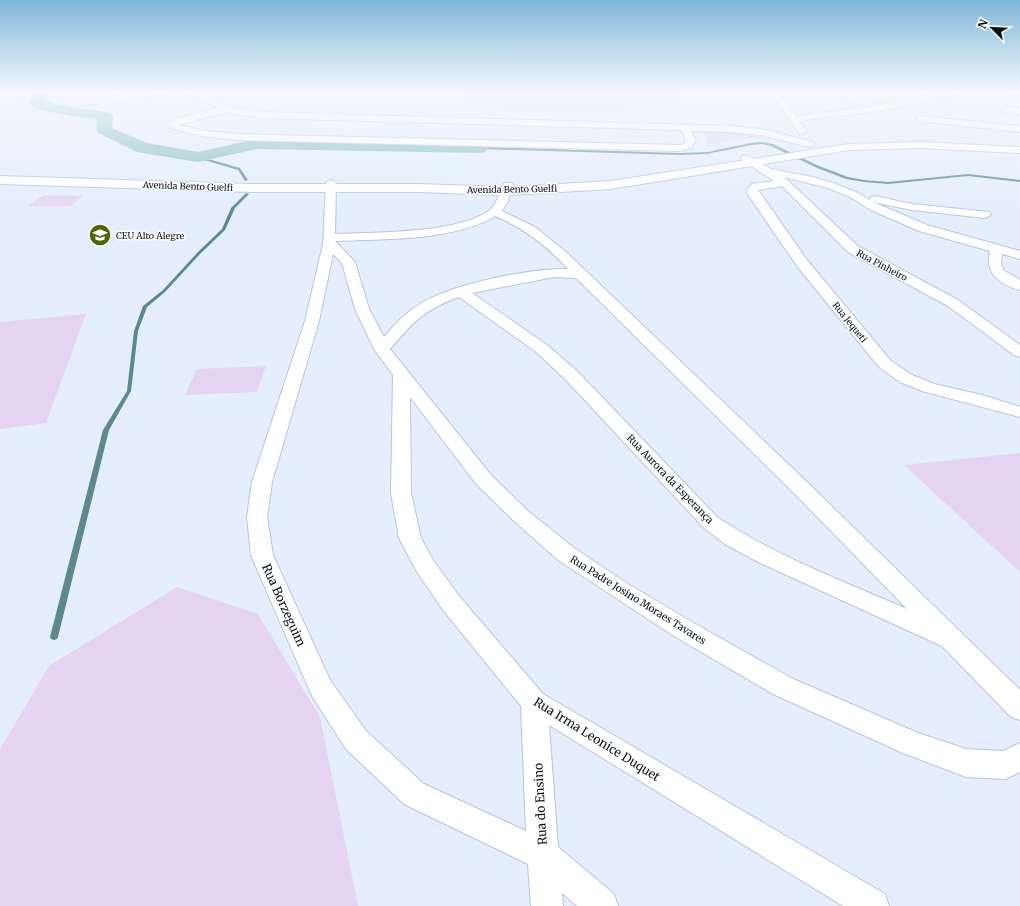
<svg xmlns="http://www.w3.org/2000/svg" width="1020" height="906" font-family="Merriweather,serif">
  <rect width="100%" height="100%" fill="#e4eefc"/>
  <path fill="#e4d4f1" d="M 447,92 L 681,92 L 681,101 L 628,108 L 504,108 Z
    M 704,130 L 748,133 L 771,139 L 740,139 L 707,145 Z
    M 45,195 L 83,196 L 70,206 L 27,206 Z
    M 86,314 L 46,423 L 0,429 L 0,322 Z
    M 266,366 L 257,392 L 185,395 L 197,369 Z
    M 1020,453 L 1020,572 L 904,465 Z
    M 177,587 L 258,614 L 320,717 L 358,906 L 0,906 L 0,749 L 49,666 Z"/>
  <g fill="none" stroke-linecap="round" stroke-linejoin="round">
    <path fill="#5e888d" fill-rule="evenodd" d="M 762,142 L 773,144 L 819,166 L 848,177 L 864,180 L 888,182 L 968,174 L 1020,180 L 1020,182 L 968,176 L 888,184 L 864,182 L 846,179 L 817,168 L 771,146 L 762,144 L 751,145 L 707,154 L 680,155 L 479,149 L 478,148 L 479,147 L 680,153 L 707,152 L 751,143 Z
      M 198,156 L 240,168 L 248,180 L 245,181 L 238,170 L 197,158 L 197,156 Z
      M 246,193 L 249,194 L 235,208 L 225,230 L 200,254 L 165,292 L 147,307 L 138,331 L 131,391 L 109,430 L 58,637 L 57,639 L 54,640 L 51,639 L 50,637 L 103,430 L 127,391 L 134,331 L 143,306 L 163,290 L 198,252 L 222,229 L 231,208 Z"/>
    <path fill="#82bbbf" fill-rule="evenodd" d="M 35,92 L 49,92 L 44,100 L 54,104 L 111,113 L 113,116 L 112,128 L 147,143 L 198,152 L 257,139 L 479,143 L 485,144 L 488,148 L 485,152 L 479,153 L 257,149 L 198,162 L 137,152 L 98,133 L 96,130 L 97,119 C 82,117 36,113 28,102 Z"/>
    <g stroke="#b6c6db" stroke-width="2">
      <path id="street" d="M 23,92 L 32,92 L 0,108 L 0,102 Z
        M 63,92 L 71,92 L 73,101 L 151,92 L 170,92 L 166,94 L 73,107 L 65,105 Z
        M 184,92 L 194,92 L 228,107 L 262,112 L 732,126 L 761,129 L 813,142 L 815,144 L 810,147 L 761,135 L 732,132 L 691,131 L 696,141 L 691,148 L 680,151 L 238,140 L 207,137 L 170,128 L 168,124 L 176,119 L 218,108 ZM 226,112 L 262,118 L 682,130 L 686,141 L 684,144 L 680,145 L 238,134 L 207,131 L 178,125 Z
        M 770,92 L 778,92 L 796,116 L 870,107 L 848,100 L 840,92 L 848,92 L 854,96 L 880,105 L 939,93 L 966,92 L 962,94 L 939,97 L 880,111 L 799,121 L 807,131 L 802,134 L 799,133 Z
        M 1001,92 L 1020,92 L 1020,94 L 1005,94 Z
        M 1006,107 L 1020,108 L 1020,114 L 1003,112 L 1002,110 Z
        M 920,116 L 1020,126 L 1020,132 L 917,121 L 916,119 Z
        M 746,155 L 771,169 L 812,177 L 836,184 L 858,193 L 870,200 L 871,197 L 875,196 L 912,204 L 989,212 L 991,214 L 989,216 L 985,218 L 912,210 L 873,202 L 927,225 L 1020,251 L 1020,259 L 1002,254 L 1001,263 L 1003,270 L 1020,280 L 1020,290 C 1000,285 984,273 990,251 L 919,231 L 871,210 L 850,197 L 828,188 L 784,177 L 858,246 L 958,300 L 1020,345 L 1020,357 L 1014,355 L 948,306 L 848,252 L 782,186 L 758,190 L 807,260 L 891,361 L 912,375 L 934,384 L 982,395 L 1020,407 L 1020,417 L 922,391 L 900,382 L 879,367 L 797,266 L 747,193 L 747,189 L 752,184 L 774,181 L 742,160 L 741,158 L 742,156 Z
        M 331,180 L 336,183 L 335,234 C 376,232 457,234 490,210 C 498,203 499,191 504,183 L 512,183 L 513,185 L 507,203 L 502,211 L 535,227 L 566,252 L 809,484 L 1020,690 L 1020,720 L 1011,717 L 942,646 L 758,562 L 725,544 L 703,527 L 566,380 L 535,351 L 459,297 C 425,309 413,322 390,349 L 491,475 L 528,511 L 574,548 L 628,584 L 692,622 L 791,678 L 918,733 L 966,749 L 1003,751 L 1020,743 L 1020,772 L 1005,779 L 966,777 L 903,753 L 773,694 L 674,636 L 558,560 L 514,521 L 477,485 L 410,397 L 411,493 L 421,538 L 433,560 L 459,596 L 543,694 L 885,894 L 889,906 L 843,906 L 549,725 L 558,847 L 614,894 L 618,906 L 577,906 L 562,893 L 563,906 L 531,906 L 528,864 L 404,804 L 346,749 L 312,696 L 251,555 L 247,517 L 252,482 L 305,321 L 323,244 L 326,183 ZM 495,216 C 524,228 548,247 568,269 C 531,268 451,284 420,304 C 405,313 395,324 384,337 L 369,309 L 355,262 L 335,241 C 383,239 454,241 495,216 ZM 333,254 L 342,263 L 355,309 L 374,349 L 393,375 L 391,493 L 399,538 L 417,572 L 443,610 L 521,706 L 526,831 L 424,784 L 366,731 L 330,680 L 273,555 L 267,517 L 272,482 L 319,321 ZM 554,277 L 576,278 L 795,494 L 907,609 C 843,581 775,556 717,517 L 578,372 L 547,345 L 472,293 Z"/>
    </g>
    <g stroke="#b6c6db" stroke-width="2">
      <path id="secondary" d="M 921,142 L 1020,147 L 1020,153 L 921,148 L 849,150 L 611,189 L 506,195 L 417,192 L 250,192 L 0,184 L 0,176 L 250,184 L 417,184 L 506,187 L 611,181 L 849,144 Z"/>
    </g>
    <use href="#street" fill="#fff" fill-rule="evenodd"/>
    <use href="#secondary" fill="#fff" fill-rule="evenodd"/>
  </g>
  <linearGradient id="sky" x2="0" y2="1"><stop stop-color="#7fb7d8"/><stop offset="0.42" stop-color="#f3f7fe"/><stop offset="1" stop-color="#f3f7fe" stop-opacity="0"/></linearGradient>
  <rect width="1020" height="218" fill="url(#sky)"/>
  <defs>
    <g id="school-disc" transform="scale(1.15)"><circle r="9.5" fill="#54640a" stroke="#fff"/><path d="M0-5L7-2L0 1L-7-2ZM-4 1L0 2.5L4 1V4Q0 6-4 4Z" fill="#fff"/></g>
  </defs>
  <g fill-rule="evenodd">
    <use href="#school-disc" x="100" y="235"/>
  </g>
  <g text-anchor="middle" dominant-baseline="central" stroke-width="3" stroke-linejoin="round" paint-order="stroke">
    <g font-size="9" fill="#0a1017" stroke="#fff">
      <text transform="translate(188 186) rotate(2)">Avenida Bento Guelfi</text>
      <text transform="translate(512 189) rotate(-1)">Avenida Bento Guelfi</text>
      <text transform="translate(882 265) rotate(28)">Rua Pinheiro</text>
      <text transform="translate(850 322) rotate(51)">Rua Jequeti</text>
    </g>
    <g font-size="9" fill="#0a1017" stroke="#fff" text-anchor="start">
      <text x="116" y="235">CEU Alto Alegre</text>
    </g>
    <g font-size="10" fill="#0a1017" stroke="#fff">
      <text transform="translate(670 479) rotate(46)">Rua Aurora da Esperança</text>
      <text transform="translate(638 600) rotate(32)">Rua Padre Josino Moraes Tavares</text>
    </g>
    <g font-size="12" fill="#0a1017" stroke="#fff">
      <text transform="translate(284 605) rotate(66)">Rua Borzeguim</text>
      <text transform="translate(597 739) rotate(32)">Rua Irma Leonice Duquet</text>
      <text transform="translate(540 804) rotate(-93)">Rua do Ensino</text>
    </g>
  </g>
  <g transform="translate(992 28) rotate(294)" stroke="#ffffff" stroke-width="3" paint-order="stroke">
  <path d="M0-3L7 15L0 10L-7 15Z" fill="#0a1017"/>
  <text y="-6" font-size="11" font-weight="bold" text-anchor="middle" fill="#0a1017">N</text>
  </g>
</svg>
